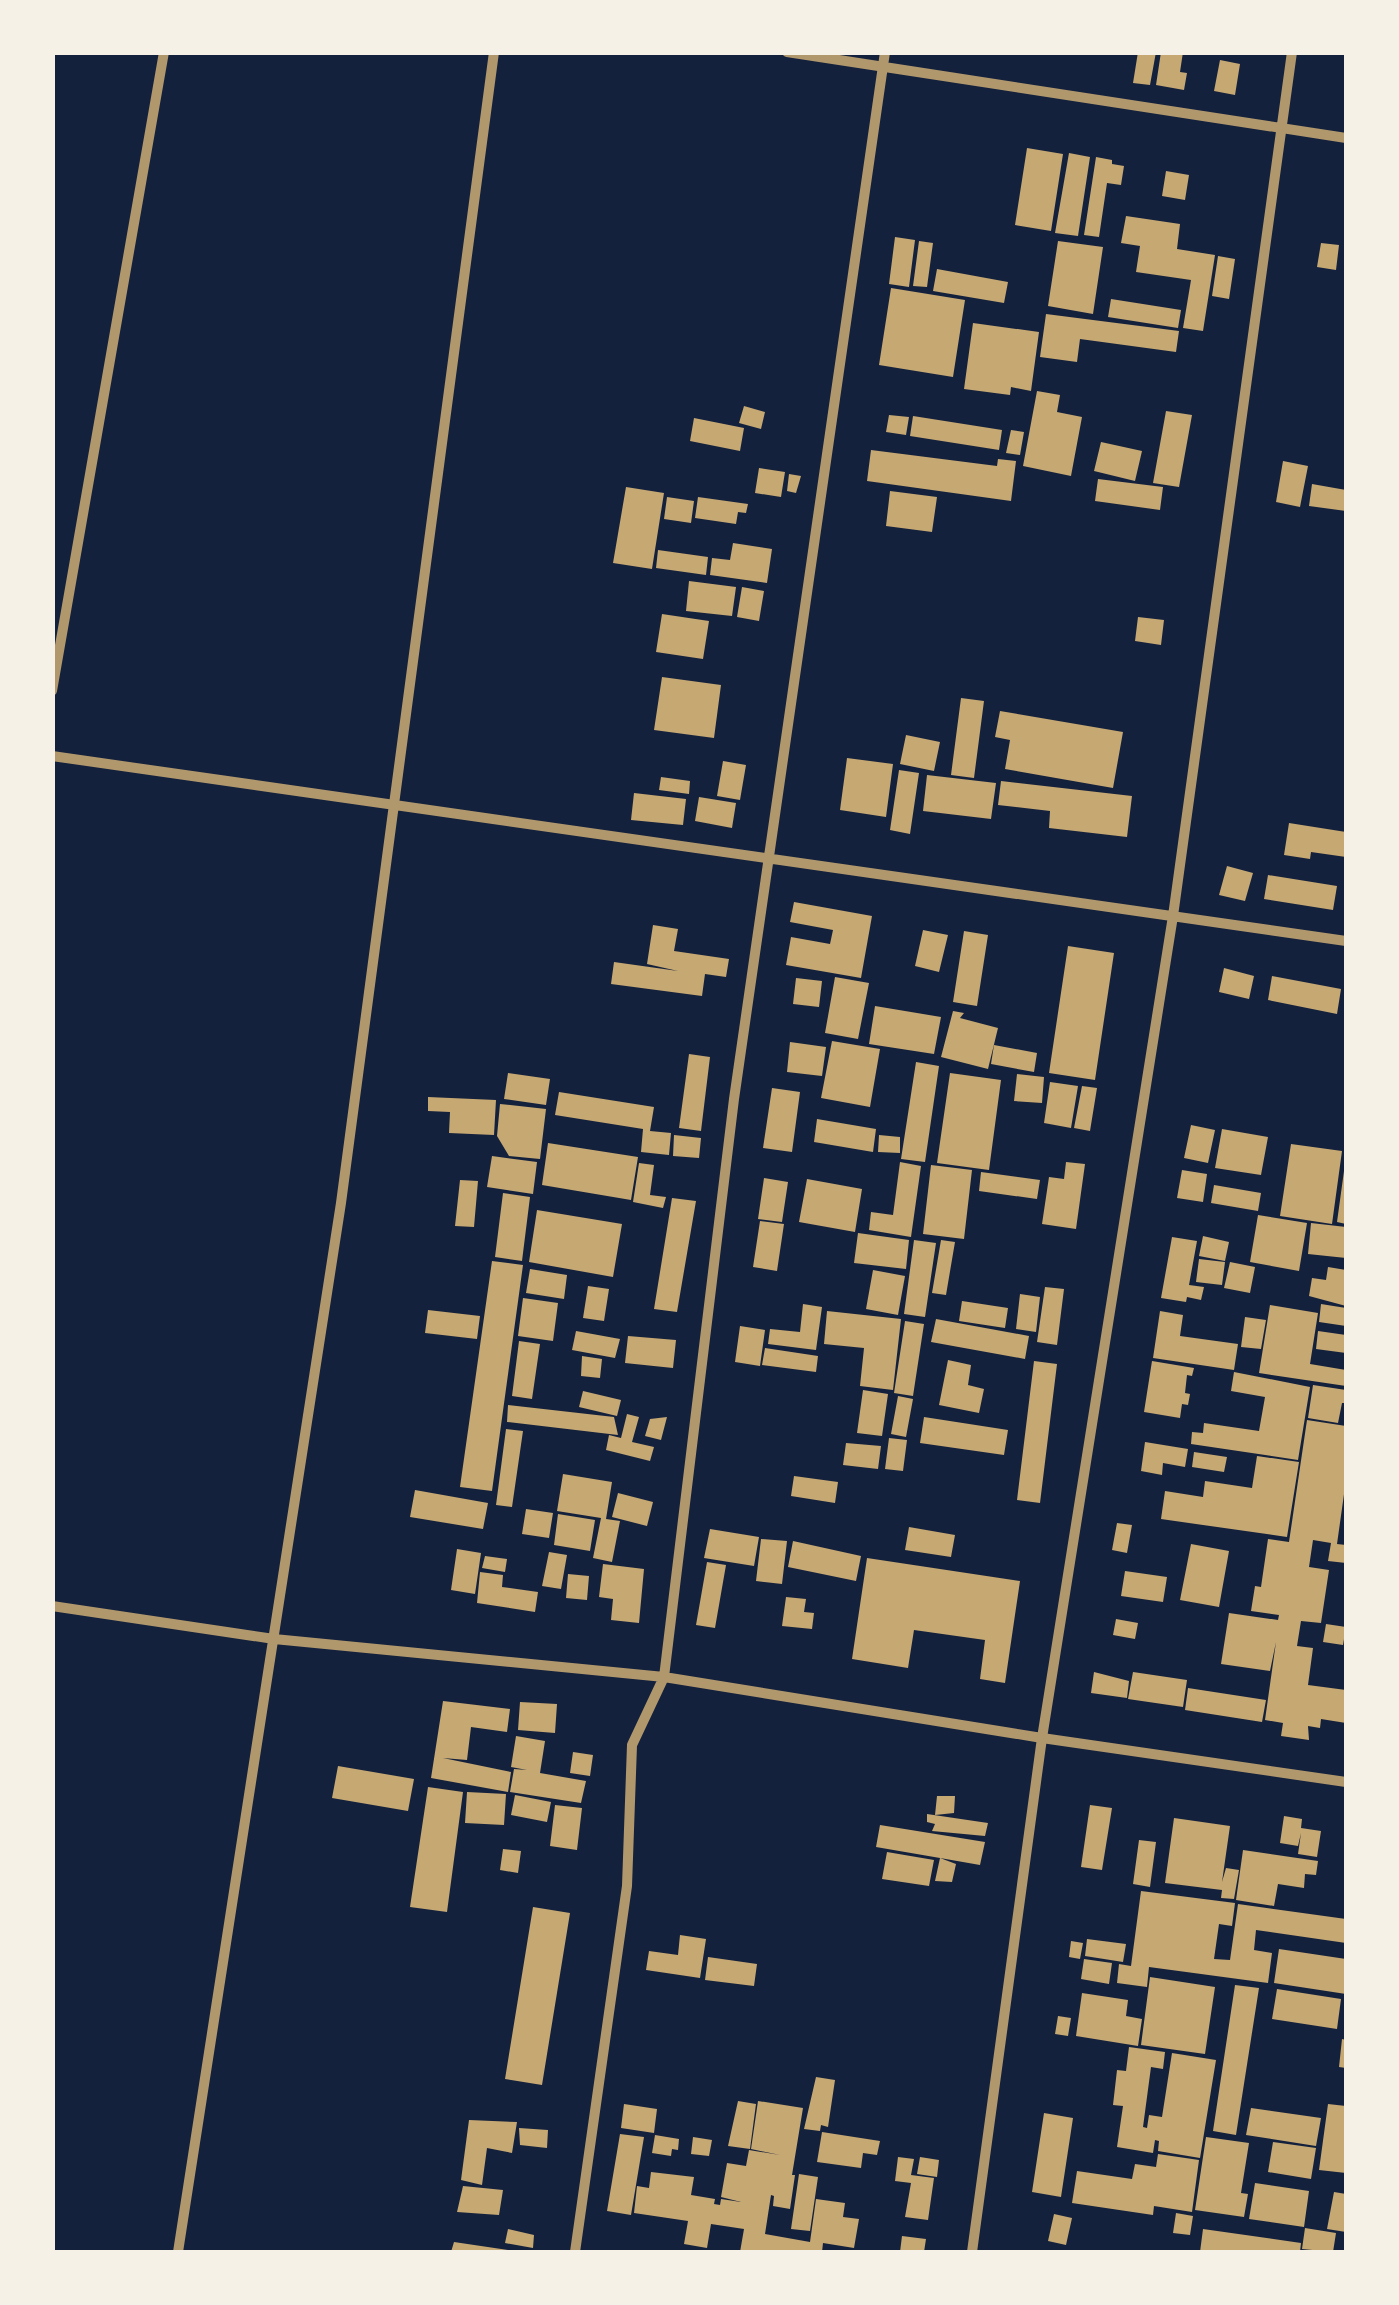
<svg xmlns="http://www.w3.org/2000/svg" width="1399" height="2305" font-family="'Titillium Web',sans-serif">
  <rect width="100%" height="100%" fill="#14213d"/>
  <path fill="#c6a872" d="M 1138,52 L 1156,52 L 1150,85 L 1133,83 Z
    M 1161,52 L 1183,52 L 1180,72 L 1187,73 L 1184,90 L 1156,85 Z
    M 1220,60 L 1240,64 L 1235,95 L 1214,91 Z
    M 1027,148 L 1063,154 L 1051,231 L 1015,225 Z
    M 1069,153 L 1090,157 L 1078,236 L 1055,233 Z
    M 1096,157 L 1112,160 L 1112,164 L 1124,166 L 1121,185 L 1107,183 L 1099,237 L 1084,235 Z
    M 1166,171 L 1189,175 L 1185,200 L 1162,196 Z
    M 1126,216 L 1180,224 L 1177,249 L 1215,255 L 1203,331 L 1183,328 L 1191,280 L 1136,272 L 1140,246 L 1121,243 Z
    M 895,237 L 915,240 L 909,287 L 889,284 Z
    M 919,241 L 933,243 L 927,287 L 913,286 Z
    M 1058,241 L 1103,247 L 1093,314 L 1048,306 Z
    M 1321,243 L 1339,245 L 1336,270 L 1317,267 Z
    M 1218,256 L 1235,259 L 1229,299 L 1212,296 Z
    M 937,269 L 1008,282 L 1004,303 L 933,291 Z
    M 891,288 L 965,300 L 953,377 L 879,365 Z
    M 1111,299 L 1181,310 L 1178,328 L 1108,317 Z
    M 1046,314 L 1179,331 L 1176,352 L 1080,339 L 1077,362 L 1040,357 Z
    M 973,323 L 1039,332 L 1031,391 L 1011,387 L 1010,395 L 964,389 Z
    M 1037,391 L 1060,395 L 1057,412 L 1082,417 L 1071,476 L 1023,466 Z
    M 744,406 L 765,412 L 761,429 L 739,423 Z
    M 1166,411 L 1192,415 L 1179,487 L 1153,483 Z
    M 889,415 L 909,417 L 906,435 L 886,432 Z
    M 913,416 L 1002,430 L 999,450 L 910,436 Z
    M 694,418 L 744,428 L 740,451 L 690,441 Z
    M 1011,430 L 1024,432 L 1020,455 L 1006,453 Z
    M 1101,442 L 1142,451 L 1135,481 L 1094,471 Z
    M 871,450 L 997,466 L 998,459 L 1016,461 L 1011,501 L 867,481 Z
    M 1283,461 L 1308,466 L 1300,507 L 1276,502 Z
    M 759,468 L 785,472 L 781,497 L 755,493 Z
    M 789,474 L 801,476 L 796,493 L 787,491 Z
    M 1098,479 L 1163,487 L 1160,510 L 1095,501 Z
    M 1312,484 L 1346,490 L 1346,511 L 1309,506 Z
    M 626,487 L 664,493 L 652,569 L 613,563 Z
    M 890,491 L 937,497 L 932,532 L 886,526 Z
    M 667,497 L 694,501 L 691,523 L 664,519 Z
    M 698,497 L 748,504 L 746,513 L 738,512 L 736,524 L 695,518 Z
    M 733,543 L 772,549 L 767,583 L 710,575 L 712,558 L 730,560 Z
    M 658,550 L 708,557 L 706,575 L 656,568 Z
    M 689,581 L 736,587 L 732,616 L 686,611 Z
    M 742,587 L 764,591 L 759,621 L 737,617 Z
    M 662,614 L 709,621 L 703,659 L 656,652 Z
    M 1138,617 L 1164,620 L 1161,645 L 1135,641 Z
    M 662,677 L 721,685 L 714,738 L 654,730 Z
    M 961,698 L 984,701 L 974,778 L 951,775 Z
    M 1000,711 L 1123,732 L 1113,788 L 1005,769 L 1010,740 L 995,737 Z
    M 906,735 L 940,742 L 934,771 L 900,764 Z
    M 847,758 L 893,764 L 886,817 L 840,810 Z
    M 723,761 L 746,765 L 740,800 L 717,796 Z
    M 899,770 L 919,773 L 910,834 L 890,830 Z
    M 927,775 L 996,783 L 991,819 L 923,811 Z
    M 661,777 L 690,781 L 689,794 L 659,790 Z
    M 1001,781 L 1132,796 L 1127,837 L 1049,828 L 1050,811 L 998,805 Z
    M 634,793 L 686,799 L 683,825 L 631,820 Z
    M 699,797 L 736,803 L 732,828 L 695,821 Z
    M 1289,823 L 1346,832 L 1346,857 L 1311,852 L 1310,859 L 1284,855 Z
    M 1227,866 L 1253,873 L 1245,901 L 1219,895 Z
    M 1268,875 L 1337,886 L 1333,910 L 1264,899 Z
    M 794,902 L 872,916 L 861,978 L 786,965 L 791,937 L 830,944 L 833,930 L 790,922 Z
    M 653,925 L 678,929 L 674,951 L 729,959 L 726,977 L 705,974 L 702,996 L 611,984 L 614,962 L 678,971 L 647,964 Z
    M 923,930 L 948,935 L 939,972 L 915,966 Z
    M 964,931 L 988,935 L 977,1006 L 953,1002 Z
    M 1068,946 L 1114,953 L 1095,1080 L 1049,1073 Z
    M 1224,968 L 1254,976 L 1249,999 L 1219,992 Z
    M 1272,976 L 1341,989 L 1337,1014 L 1268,1000 Z
    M 835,977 L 869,983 L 858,1039 L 825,1033 Z
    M 796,978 L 822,981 L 819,1007 L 793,1004 Z
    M 875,1006 L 941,1017 L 934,1054 L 869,1044 Z
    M 953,1011 L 964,1013 L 960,1018 L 998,1028 L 988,1069 L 941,1057 Z
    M 832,1041 L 880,1049 L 870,1107 L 821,1098 Z
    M 790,1042 L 826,1047 L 822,1076 L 787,1072 Z
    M 994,1045 L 1037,1053 L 1034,1072 L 991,1064 Z
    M 689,1054 L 710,1057 L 701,1131 L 679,1128 Z
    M 916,1062 L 939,1066 L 925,1162 L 901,1159 Z
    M 508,1073 L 550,1079 L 546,1105 L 504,1099 Z
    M 950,1073 L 1001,1080 L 989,1170 L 937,1163 Z
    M 1017,1074 L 1044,1077 L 1042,1103 L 1014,1101 Z
    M 1050,1082 L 1078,1086 L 1071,1128 L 1044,1123 Z
    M 1082,1086 L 1097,1088 L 1090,1131 L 1074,1128 Z
    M 772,1088 L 800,1092 L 792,1152 L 763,1148 Z
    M 559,1092 L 654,1107 L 650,1131 L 671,1133 L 669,1155 L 641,1152 L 643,1129 L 555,1115 Z
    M 428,1097 L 496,1100 L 494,1135 L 449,1133 L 450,1112 L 428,1111 Z
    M 500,1104 L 546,1109 L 540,1159 L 509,1156 L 497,1136 Z
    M 817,1119 L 876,1129 L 873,1152 L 814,1142 Z
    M 1191,1125 L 1215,1130 L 1208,1163 L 1184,1158 Z
    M 1222,1129 L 1268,1137 L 1261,1175 L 1215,1168 Z
    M 674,1135 L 701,1138 L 699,1158 L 673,1156 Z
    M 879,1135 L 900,1137 L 900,1153 L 878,1152 Z
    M 548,1143 L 638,1157 L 631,1200 L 542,1185 Z
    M 1291,1144 L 1342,1151 L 1332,1224 L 1280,1216 Z
    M 492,1156 L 537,1162 L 533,1194 L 487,1187 Z
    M 900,1162 L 921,1166 L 911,1237 L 869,1230 L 871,1212 L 893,1215 Z
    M 1066,1162 L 1085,1164 L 1076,1229 L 1042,1224 L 1049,1177 L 1064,1179 Z
    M 639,1163 L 654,1165 L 650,1195 L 666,1197 L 663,1208 L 633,1202 Z
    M 931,1165 L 972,1170 L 964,1239 L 923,1234 Z
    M 1182,1170 L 1207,1174 L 1203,1202 L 1177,1198 Z
    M 1344,1171 L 1346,1171 L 1346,1224 L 1337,1222 Z
    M 981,1172 L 1040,1180 L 1037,1199 L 979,1191 Z
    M 764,1178 L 788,1182 L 782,1222 L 758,1219 Z
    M 807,1179 L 862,1189 L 855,1232 L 799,1222 Z
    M 460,1180 L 478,1181 L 474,1227 L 455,1226 Z
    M 1214,1185 L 1261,1193 L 1258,1211 L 1211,1203 Z
    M 503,1193 L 530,1197 L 522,1261 L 495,1257 Z
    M 672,1198 L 696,1201 L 677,1312 L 654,1309 Z
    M 537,1210 L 622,1224 L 613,1277 L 529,1262 Z
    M 1258,1215 L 1307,1223 L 1299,1271 L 1250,1262 Z
    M 760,1221 L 784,1224 L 777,1271 L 753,1267 Z
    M 1311,1223 L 1346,1227 L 1346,1258 L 1308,1254 Z
    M 858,1233 L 909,1240 L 906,1269 L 854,1263 Z
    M 1203,1236 L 1229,1242 L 1225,1261 L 1199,1256 Z
    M 1172,1237 L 1197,1241 L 1189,1285 L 1204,1287 L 1201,1300 L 1187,1297 L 1186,1302 L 1161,1298 Z
    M 914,1240 L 936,1243 L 925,1317 L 904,1314 Z
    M 941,1240 L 955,1242 L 946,1295 L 932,1293 Z
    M 1199,1259 L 1225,1262 L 1222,1285 L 1196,1282 Z
    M 492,1261 L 523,1265 L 492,1491 L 460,1487 Z
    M 1230,1262 L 1255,1267 L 1250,1293 L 1224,1288 Z
    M 1328,1267 L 1346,1270 L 1346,1306 L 1309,1296 L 1312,1278 L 1326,1280 Z
    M 530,1269 L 567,1275 L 564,1299 L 526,1293 Z
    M 873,1270 L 905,1276 L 898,1315 L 866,1309 Z
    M 588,1286 L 609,1289 L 604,1321 L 583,1318 Z
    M 1045,1287 L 1064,1289 L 1057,1345 L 1037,1342 Z
    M 1020,1294 L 1040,1297 L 1036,1332 L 1016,1329 Z
    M 523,1298 L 558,1303 L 553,1341 L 518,1336 Z
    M 962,1301 L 1008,1308 L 1005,1328 L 959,1321 Z
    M 803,1304 L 822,1307 L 816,1350 L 768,1344 L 770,1329 L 800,1332 Z
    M 1321,1304 L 1346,1308 L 1346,1326 L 1319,1322 Z
    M 1270,1305 L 1318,1313 L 1310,1364 L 1346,1370 L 1346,1386 L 1259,1373 Z
    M 428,1310 L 480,1316 L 477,1339 L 425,1333 Z
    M 827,1311 L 901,1319 L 893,1390 L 860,1386 L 864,1348 L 824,1344 Z
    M 1160,1311 L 1183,1315 L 1180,1336 L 1238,1344 L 1234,1370 L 1153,1358 Z
    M 1245,1317 L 1266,1320 L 1261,1349 L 1241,1347 Z
    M 936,1319 L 1029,1336 L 1025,1359 L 931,1342 Z
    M 905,1321 L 924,1324 L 913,1396 L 894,1393 Z
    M 740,1326 L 765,1330 L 760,1366 L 735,1362 Z
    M 576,1331 L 620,1339 L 615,1358 L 572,1350 Z
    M 1318,1331 L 1346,1335 L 1346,1353 L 1316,1349 Z
    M 628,1336 L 676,1340 L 673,1368 L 625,1363 Z
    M 519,1341 L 540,1344 L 532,1399 L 512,1396 Z
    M 765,1348 L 818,1356 L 816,1372 L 762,1365 Z
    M 582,1356 L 602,1359 L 600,1378 L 581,1376 Z
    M 948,1360 L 971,1365 L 968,1385 L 984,1389 L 979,1413 L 939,1405 Z
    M 1034,1361 L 1057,1364 L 1040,1503 L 1017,1500 Z
    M 1152,1361 L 1194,1368 L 1192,1376 L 1187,1375 L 1185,1393 L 1190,1394 L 1188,1405 L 1182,1404 L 1180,1418 L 1144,1412 Z
    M 1234,1372 L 1310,1387 L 1298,1460 L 1191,1444 L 1192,1432 L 1203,1433 L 1204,1423 L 1259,1431 L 1265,1397 L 1231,1391 Z
    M 1313,1385 L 1346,1390 L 1346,1403 L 1342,1403 L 1338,1423 L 1308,1418 Z
    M 863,1390 L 888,1394 L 882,1436 L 857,1433 Z
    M 583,1391 L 621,1400 L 617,1416 L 579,1407 Z
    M 898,1396 L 913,1399 L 906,1437 L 891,1434 Z
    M 508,1405 L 614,1417 L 618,1435 L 507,1422 Z
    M 627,1414 L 639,1417 L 632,1442 L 654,1447 L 650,1461 L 606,1450 L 609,1435 L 621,1438 Z
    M 667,1417 L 661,1440 L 645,1436 L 650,1419 Z
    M 924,1417 L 1008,1430 L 1004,1455 L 920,1443 Z
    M 1307,1420 L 1346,1426 L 1346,1480 L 1337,1544 L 1346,1545 L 1346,1563 L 1328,1561 L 1331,1543 L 1313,1540 L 1309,1567 L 1329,1570 L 1321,1623 L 1301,1621 L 1297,1646 L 1313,1648 L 1308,1685 L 1346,1690 L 1346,1723 L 1321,1719 L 1320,1728 L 1308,1726 L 1309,1740 L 1281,1736 L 1283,1723 L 1265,1720 L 1276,1642 L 1270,1671 L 1221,1664 L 1229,1613 L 1278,1620 L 1279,1615 L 1251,1611 L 1255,1586 L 1261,1587 L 1268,1539 L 1289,1542 Z
    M 506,1429 L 523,1431 L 512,1507 L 496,1505 Z
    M 889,1438 L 907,1440 L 903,1471 L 885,1469 Z
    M 1145,1442 L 1188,1449 L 1185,1467 L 1163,1463 L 1162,1475 L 1141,1471 Z
    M 846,1443 L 881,1446 L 878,1469 L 843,1465 Z
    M 1194,1452 L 1227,1457 L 1224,1472 L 1192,1467 Z
    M 1257,1456 L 1299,1462 L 1287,1537 L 1161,1519 L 1165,1491 L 1203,1497 L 1205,1481 L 1252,1488 Z
    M 563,1474 L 612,1482 L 606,1519 L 620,1521 L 612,1562 L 593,1558 L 601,1518 L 557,1511 Z
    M 794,1476 L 838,1482 L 835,1503 L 791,1496 Z
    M 415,1490 L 488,1503 L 483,1529 L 410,1517 Z
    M 618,1493 L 653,1502 L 647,1526 L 612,1517 Z
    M 526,1509 L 553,1513 L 549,1538 L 522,1534 Z
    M 558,1514 L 595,1520 L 590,1551 L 554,1545 Z
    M 1117,1523 L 1132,1525 L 1127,1553 L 1112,1550 Z
    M 909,1527 L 955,1535 L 951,1557 L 905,1550 Z
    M 710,1529 L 759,1537 L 754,1566 L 704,1558 Z
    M 761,1539 L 787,1541 L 782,1584 L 756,1581 Z
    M 793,1541 L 861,1556 L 856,1581 L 788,1567 Z
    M 1191,1544 L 1229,1551 L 1219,1607 L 1180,1600 Z
    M 457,1549 L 481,1553 L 475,1594 L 451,1590 Z
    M 549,1552 L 567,1555 L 561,1589 L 542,1586 Z
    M 485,1556 L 507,1559 L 505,1572 L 482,1568 Z
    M 867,1558 L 1020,1581 L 1005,1683 L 980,1679 L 985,1640 L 914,1630 L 908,1668 L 852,1659 Z
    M 707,1562 L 726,1565 L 715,1628 L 696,1625 Z
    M 603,1564 L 644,1569 L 639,1623 L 611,1620 L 613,1599 L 599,1597 Z
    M 1125,1571 L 1167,1577 L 1163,1602 L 1121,1596 Z
    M 480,1572 L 503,1575 L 502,1587 L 538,1592 L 535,1612 L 477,1603 Z
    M 568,1574 L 589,1576 L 587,1600 L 566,1598 Z
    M 786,1597 L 806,1599 L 804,1612 L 814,1613 L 812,1629 L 782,1626 Z
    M 1116,1619 L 1138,1623 L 1135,1639 L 1113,1635 Z
    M 1326,1624 L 1346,1627 L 1343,1645 L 1323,1642 Z
    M 1094,1672 L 1129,1681 L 1127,1698 L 1091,1693 Z
    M 1133,1672 L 1187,1680 L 1183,1707 L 1128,1699 Z
    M 1188,1688 L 1266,1700 L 1262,1722 L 1185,1710 Z
    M 443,1701 L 510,1709 L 507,1732 L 471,1727 L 467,1760 L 443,1758 L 511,1772 L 508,1792 L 431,1778 Z
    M 520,1702 L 557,1704 L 555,1733 L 518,1730 Z
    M 516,1736 L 545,1741 L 540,1773 L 586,1781 L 581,1803 L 510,1792 L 514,1769 L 527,1770 L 511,1767 Z
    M 573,1752 L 593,1755 L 590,1776 L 570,1773 Z
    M 338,1766 L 414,1779 L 408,1811 L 332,1798 Z
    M 428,1787 L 463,1792 L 447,1912 L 410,1907 Z
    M 467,1792 L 506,1794 L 504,1825 L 465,1823 Z
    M 515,1795 L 551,1802 L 547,1822 L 511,1815 Z
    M 937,1796 L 955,1796 L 954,1813 L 935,1815 Z
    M 555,1805 L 582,1808 L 577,1850 L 550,1846 Z
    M 1090,1805 L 1112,1808 L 1102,1870 L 1081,1867 Z
    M 927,1814 L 988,1823 L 985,1836 L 932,1831 L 935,1824 L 927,1822 Z
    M 1284,1816 L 1302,1819 L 1301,1828 L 1321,1831 L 1317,1857 L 1298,1854 L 1301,1833 L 1298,1846 L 1280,1843 Z
    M 1174,1818 L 1230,1826 L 1222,1882 L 1226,1868 L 1239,1870 L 1234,1899 L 1221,1898 L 1222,1890 L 1165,1883 Z
    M 880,1825 L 985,1842 L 980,1865 L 940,1858 L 956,1864 L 952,1882 L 935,1881 L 940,1858 L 876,1847 Z
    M 1139,1840 L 1156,1842 L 1150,1887 L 1133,1884 Z
    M 503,1849 L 521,1851 L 518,1873 L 500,1870 Z
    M 1243,1850 L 1318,1861 L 1316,1875 L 1305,1874 L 1304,1888 L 1278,1884 L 1274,1906 L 1236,1900 Z
    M 887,1852 L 934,1860 L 929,1886 L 882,1879 Z
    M 1141,1891 L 1235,1903 L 1232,1926 L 1219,1924 L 1214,1959 L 1230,1960 L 1238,1904 L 1346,1919 L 1346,1943 L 1256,1930 L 1254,1950 L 1272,1953 L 1268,1983 L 1149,1967 L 1147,1987 L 1117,1983 L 1119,1964 L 1131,1966 Z
    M 533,1907 L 570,1913 L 542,2085 L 505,2079 Z
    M 680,1935 L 706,1939 L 700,1978 L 646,1970 L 649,1951 L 678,1955 Z
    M 1087,1939 L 1126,1944 L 1123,1962 L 1085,1956 Z
    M 1071,1941 L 1083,1943 L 1080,1959 L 1069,1957 Z
    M 1279,1949 L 1346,1959 L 1346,1994 L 1274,1983 Z
    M 708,1957 L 757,1964 L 754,1986 L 705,1980 Z
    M 1084,1959 L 1112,1963 L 1109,1984 L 1081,1979 Z
    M 1150,1977 L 1215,1987 L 1205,2054 L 1141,2045 Z
    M 1235,1985 L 1259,1988 L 1236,2135 L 1213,2131 Z
    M 1277,1989 L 1341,1999 L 1337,2029 L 1272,2019 Z
    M 1082,1993 L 1128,2000 L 1126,2016 L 1142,2019 L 1138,2046 L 1076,2036 Z
    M 1058,2016 L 1071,2018 L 1068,2036 L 1055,2034 Z
    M 1342,2039 L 1346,2040 L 1346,2068 L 1339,2067 Z
    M 1129,2047 L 1165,2052 L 1163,2069 L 1151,2067 L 1143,2127 L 1147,2128 L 1149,2115 L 1162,2117 L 1172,2053 L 1216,2060 L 1200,2158 L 1158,2151 L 1159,2141 L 1155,2140 L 1153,2153 L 1117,2147 L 1123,2106 L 1113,2105 L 1117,2070 L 1126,2071 Z
    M 816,2077 L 835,2080 L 828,2127 L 821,2125 L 820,2131 L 804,2129 Z
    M 738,2101 L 756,2104 L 750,2149 L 728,2146 Z
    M 758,2101 L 803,2108 L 792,2175 L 795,2175 L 790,2209 L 773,2206 L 774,2196 L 771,2195 L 765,2234 L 810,2242 L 816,2199 L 845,2203 L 843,2217 L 859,2219 L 854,2248 L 823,2243 L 822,2252 L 740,2252 L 744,2229 L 711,2224 L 707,2248 L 684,2244 L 688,2221 L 634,2213 L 637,2186 L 649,2188 L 651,2172 L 694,2177 L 691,2195 L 715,2199 L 714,2204 L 720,2205 L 721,2199 L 741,2202 L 721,2197 L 727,2163 L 746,2166 L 749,2150 L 780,2155 L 751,2149 Z
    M 624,2104 L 657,2109 L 654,2133 L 621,2128 Z
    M 1328,2104 L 1346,2106 L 1346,2173 L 1319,2170 Z
    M 1251,2108 L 1321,2118 L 1316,2146 L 1246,2135 Z
    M 1044,2113 L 1073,2118 L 1061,2197 L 1032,2192 Z
    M 469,2120 L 517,2122 L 512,2153 L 487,2148 L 482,2185 L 461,2180 Z
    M 519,2128 L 548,2130 L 547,2148 L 520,2145 Z
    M 822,2132 L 880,2141 L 877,2155 L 863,2153 L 861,2168 L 817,2162 Z
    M 620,2134 L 644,2137 L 631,2215 L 607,2211 Z
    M 655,2135 L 679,2139 L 678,2150 L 672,2149 L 671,2156 L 652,2153 Z
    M 693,2137 L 712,2140 L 709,2156 L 691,2154 Z
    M 1206,2137 L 1249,2143 L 1241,2193 L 1248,2194 L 1244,2217 L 1195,2210 Z
    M 1273,2142 L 1316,2148 L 1311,2179 L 1268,2172 Z
    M 1158,2154 L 1199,2160 L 1192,2212 L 1154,2206 L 1153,2215 L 1072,2203 L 1077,2171 L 1132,2179 L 1135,2164 L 1156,2167 Z
    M 898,2157 L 914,2159 L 911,2175 L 934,2178 L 928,2220 L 905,2217 L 911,2183 L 895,2181 Z
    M 920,2157 L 939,2160 L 937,2177 L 917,2174 Z
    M 799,2174 L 818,2177 L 810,2231 L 791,2229 Z
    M 1255,2183 L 1309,2191 L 1304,2227 L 1249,2219 Z
    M 463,2186 L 503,2190 L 499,2215 L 457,2212 Z
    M 1334,2192 L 1346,2194 L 1346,2232 L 1327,2229 Z
    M 1176,2213 L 1193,2216 L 1190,2235 L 1173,2233 Z
    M 1054,2214 L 1072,2218 L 1066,2245 L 1048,2241 Z
    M 1305,2228 L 1336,2233 L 1333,2252 L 1302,2249 Z
    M 508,2229 L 534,2235 L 533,2248 L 505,2243 Z
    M 1203,2229 L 1301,2243 L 1300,2252 L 1200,2252 Z
    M 902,2236 L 926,2239 L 924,2252 L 900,2252 Z
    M 454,2242 L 508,2250 L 507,2252 L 451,2252 Z"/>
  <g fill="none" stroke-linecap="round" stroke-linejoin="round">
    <path stroke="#b1986c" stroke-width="10" d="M 787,52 L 1346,138
      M 52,691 L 164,52
      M 52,756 L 1346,941
      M 52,1606 L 274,1639 L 664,1677 L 1042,1738 L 1346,1782
      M 178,2252 L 341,1203 L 494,52
      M 575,2252 L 627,1886 L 632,1745 L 664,1677 L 734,1099 L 885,52
      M 972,2252 L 1042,1738 L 1173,916 L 1292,52"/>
  </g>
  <rect width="1399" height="2305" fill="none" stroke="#f6f1e7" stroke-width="110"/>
</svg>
